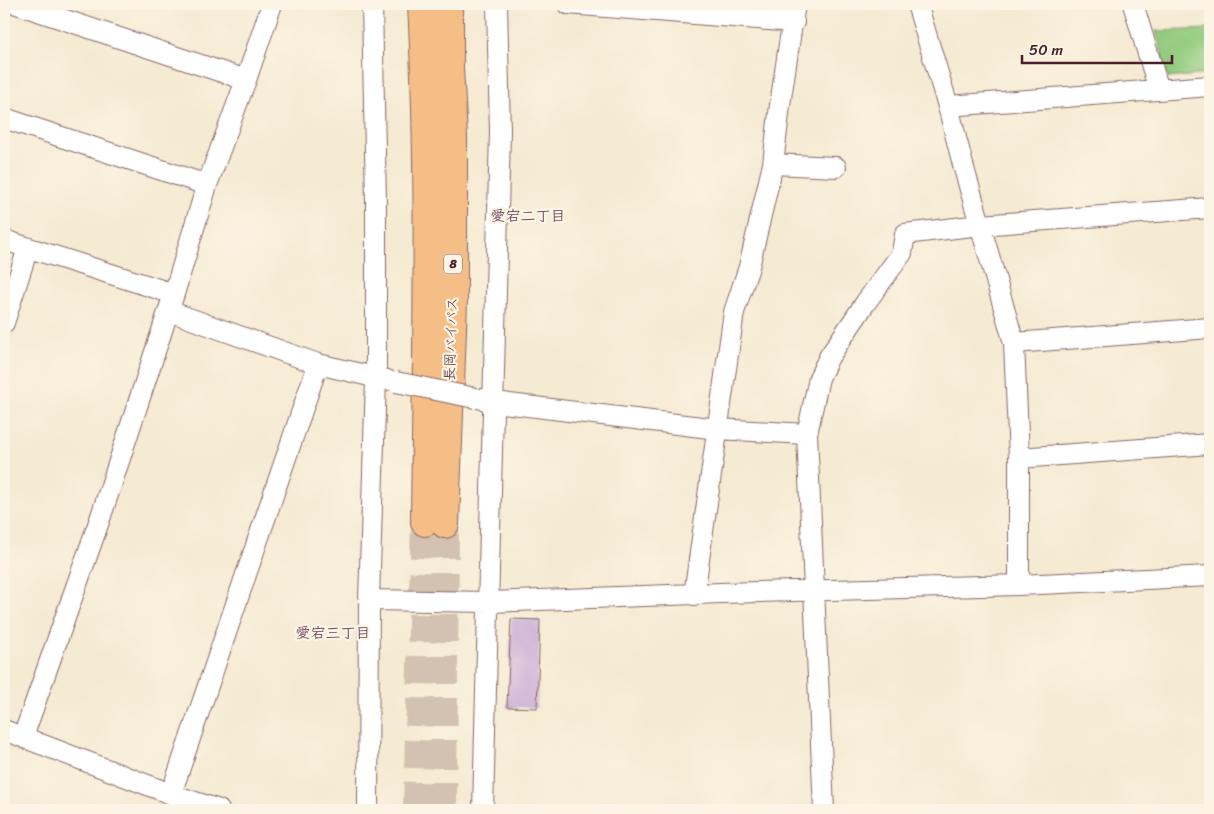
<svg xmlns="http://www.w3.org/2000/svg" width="1214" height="814" font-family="Sriracha,'Klee One',sans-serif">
  <rect width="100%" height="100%" fill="#fcf5e5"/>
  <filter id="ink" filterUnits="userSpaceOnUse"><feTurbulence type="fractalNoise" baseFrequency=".02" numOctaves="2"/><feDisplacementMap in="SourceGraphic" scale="10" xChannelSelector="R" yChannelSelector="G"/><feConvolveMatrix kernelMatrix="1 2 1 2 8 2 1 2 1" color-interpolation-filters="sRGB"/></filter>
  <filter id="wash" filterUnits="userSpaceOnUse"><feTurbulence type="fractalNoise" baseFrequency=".0096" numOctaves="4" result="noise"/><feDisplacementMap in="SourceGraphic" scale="20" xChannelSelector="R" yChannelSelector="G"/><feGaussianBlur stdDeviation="1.12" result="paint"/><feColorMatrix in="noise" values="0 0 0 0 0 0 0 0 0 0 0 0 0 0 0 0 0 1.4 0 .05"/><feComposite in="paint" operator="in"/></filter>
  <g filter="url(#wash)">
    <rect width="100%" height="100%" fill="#f5ead2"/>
    <path fill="#92cb7e" stroke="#6e7554" d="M 1210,29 L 1210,74 L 1168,78 L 1156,31 Z"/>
    <g id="blocks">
      <path fill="#c7aad5" d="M 511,619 L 540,620 L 537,708 L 507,707 Z"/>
    </g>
  </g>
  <g filter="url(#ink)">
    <use href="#blocks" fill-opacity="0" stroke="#866665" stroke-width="1"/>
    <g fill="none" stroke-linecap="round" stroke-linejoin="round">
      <path stroke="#d3c1b1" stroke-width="28" stroke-dasharray="28 14" stroke-linecap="butt" d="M 417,810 L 425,522
        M 443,810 L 445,524"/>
      <g stroke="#866665" stroke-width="22">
        <path id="minor" d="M 17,4 L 246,80
          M 568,4 L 794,22
          M 917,4 L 948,106 L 963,165 L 1014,343 L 1019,458 L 1019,585
          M 1133,4 L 1159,90
          M 948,106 L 1210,86
          M 4,118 L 207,185
          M 773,164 L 836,167
          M 4,240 L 174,294
          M 169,311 L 318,364 L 387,380
          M 4,323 L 28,248
          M 1014,343 L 1210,328
          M 482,399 L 494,402 L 718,429 L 807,434 L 824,810
          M 807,434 L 819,378 L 829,357 L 866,302 L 902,253 L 905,234 L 980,225 L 1210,208
          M 1019,458 L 1210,444
          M 694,595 L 734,312 L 749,267 L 773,164 L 780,105 L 795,4
          M 369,600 L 489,602 L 721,593 L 1019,585 L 1210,576
          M 4,730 L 171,794 L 219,810
          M 23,737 L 101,516 L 174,294 L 207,185 L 246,80 L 272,4
          M 171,794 L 318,364
          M 368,810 L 369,600 L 376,378 L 376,202 L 372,4
          M 483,810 L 500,131 L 497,4"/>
      </g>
      <g stroke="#866665" stroke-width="30">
        <path id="highway" d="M 422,4 C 431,176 427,349 425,522
          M 445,524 L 453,301 L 453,137 L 449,68 L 449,4"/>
      </g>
      <use href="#minor" stroke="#fff" stroke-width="20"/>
      <use href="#highway" stroke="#f6be87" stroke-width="28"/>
      <g stroke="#866665" stroke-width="22" stroke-linecap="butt">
        <path id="minor-bridge" d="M 396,382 L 475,398"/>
      </g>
      <use href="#minor-bridge" stroke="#fff" stroke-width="20"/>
    </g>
  </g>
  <g text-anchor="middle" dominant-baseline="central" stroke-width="4.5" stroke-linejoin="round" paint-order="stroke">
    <rect fill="#fcf5e5" stroke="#7f5f63" stroke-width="1" x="444" y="254.5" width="18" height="19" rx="4"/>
    <g font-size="12" font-weight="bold" fill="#4a1f2b">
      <text x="453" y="264">8</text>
    </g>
    <g font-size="14" fill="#4a1f2b" stroke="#fcf5e5">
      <text transform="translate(451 339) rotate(-88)">長岡バイパス</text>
    </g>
    <g font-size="15" font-weight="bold" fill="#765066" stroke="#fcf5e5">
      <text x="528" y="216">愛宕二丁目</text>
      <text x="333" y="633">愛宕三丁目</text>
    </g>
  </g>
  <rect width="1214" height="814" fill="none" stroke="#fcf5e5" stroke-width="20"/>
  <path d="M1022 55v8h150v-8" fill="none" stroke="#4a1f2b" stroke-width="2.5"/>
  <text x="1029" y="55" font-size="15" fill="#4a1f2b" stroke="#fcf5e5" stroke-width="4" paint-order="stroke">50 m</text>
</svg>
